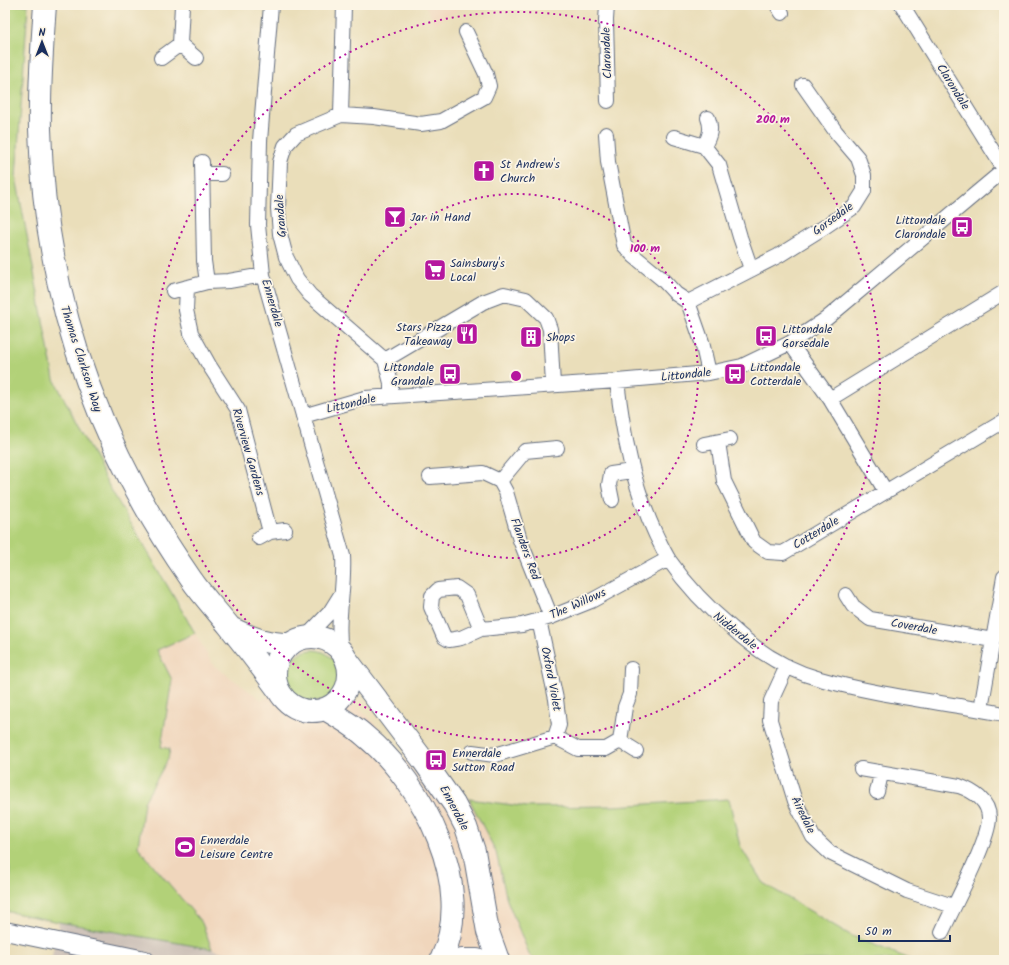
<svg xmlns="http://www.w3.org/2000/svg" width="1009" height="965" font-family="Kalam,sans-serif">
  <rect width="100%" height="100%" fill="#fcf5e5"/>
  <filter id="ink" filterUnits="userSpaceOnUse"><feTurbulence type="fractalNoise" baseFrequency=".025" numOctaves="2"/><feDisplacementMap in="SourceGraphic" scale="8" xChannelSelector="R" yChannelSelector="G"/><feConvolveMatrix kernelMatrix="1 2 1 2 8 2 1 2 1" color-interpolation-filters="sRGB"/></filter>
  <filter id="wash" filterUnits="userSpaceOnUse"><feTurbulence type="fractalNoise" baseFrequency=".012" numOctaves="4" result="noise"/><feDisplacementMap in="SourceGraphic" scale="16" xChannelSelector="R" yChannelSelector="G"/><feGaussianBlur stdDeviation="0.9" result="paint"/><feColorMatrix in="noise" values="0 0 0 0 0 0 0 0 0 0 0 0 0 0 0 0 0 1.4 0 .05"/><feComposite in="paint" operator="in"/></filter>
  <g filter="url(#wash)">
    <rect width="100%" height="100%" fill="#eadeba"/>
    <path fill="#f0d6bc" d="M 425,5 L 467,5 L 435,23 Z
      M 195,633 L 213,665 L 262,700 L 290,688 L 296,696 L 304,700 L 318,700 L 329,696 L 336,690 L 368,716 L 437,797 L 469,799 L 496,852 L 507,900 L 530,956 L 535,960 L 253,960 L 212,949 L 202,923 L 138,847 L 144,802 L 168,759 L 170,749 L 160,747 L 172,680 L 157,650 Z"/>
    <path fill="#cec2b9" d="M 59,922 L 212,949 L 253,960 L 51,960 Z"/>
    <path fill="#b2d178" stroke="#66806b" d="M 5,5 L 28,5 L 16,177 L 54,379 L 109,486 L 195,633 L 157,650 L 172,680 L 161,747 L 170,749 L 168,759 L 144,802 L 138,847 L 202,923 L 212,949 L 59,922 L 5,911 L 10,875 L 5,844 Z
      M287 676a26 26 0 1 1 52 0a26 26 0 1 1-52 0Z
      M 469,799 L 527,807 L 614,806 L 729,799 L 740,846 L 763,883 L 852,936 L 912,960 L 535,960 L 530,956 L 507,900 L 496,852 Z"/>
    <path fill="#65b7e0" stroke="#40739f" d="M 5,844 L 10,875 L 5,902 Z"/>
  </g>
  <g filter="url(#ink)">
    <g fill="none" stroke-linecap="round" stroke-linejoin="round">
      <g stroke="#636c7e" stroke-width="16">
        <path id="minor" d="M 271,5 L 260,141 L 258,225 L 263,275 L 343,556 C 345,588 336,619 341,651
          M 607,5 L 606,20 L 608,101
          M 777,5 L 782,13
          M 902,5 L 1004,169
          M 180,44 L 182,5
          M 161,58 L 180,44 L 196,58
          M 341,115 L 344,5
          M 606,134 L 608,162 L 624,245 L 634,256 L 662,279 L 676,294 L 688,302 L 702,342 L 709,373
          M 674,137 L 704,146 L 719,165 L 740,237 L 751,269
          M 704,146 C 710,136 712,128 708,118
          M 202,162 L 204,261 L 207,282
          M 203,174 L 222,174
          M 187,287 L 186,310 L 191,333 L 209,365 L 238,410 L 270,532
          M 173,291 L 207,282 L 229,281 L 263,275
          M 688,302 L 778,256 L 826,226 L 854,207 L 864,191 L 864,175 L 858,158 L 836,132 L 803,85
          M 790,343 L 830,399 L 886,492
          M 385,360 L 483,302 L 504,294 L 526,299 L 546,318 L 550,329 L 553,385
          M 617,381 C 623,435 633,486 656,535 C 660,543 664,552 669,560 C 687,586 708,608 732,628 C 757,651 787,670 820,679 C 880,696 943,702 1004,714
          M 391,396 L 391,383 L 385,360 L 310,295 L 297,279 L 286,257 L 280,234 L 278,208 L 280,162 L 285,146 L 296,134 L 341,115 L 374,117 L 421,124 L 441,121 L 484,97 L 489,86 L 486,74 L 466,32
          M 830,399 L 1004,292
          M 303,416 L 365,398 L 617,381 L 709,373 L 742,366 L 790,343 L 826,319 L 1004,170
          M 718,442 L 724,481 L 754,542 L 768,552 L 783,553 L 1004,421
          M 704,444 L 730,439
          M 430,477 L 483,473 L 500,481 L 506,492 L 520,540 L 551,617
          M 500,481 L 525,451 L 557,448
          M 612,500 L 609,485 L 611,474 L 632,471
          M 259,538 L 270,532 L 285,530
          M 846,595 L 853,606 L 870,619 L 993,640
          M 539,620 L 556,699 L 559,725 L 555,737
          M 481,629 L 467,595 L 457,588 L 438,590 L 432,596 L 431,607 L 444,637 L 449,640 L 461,638 L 481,629 L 522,625 L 551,617 L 591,601 L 668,559
          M 305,638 L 330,612 L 340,596
          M 787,666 L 771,701 L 770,720 L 795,801 L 813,837 L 830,853 L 907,891 L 953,906
          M 631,669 L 630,694 L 625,707 L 620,741 L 636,751
          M 981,709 L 1004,577
          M 472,752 L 495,755 L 555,737 L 578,749 L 606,749 L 620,741
          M 861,769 L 959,786 C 973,791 989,801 989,818 C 989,841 953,907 942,932
          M 877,792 L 881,774"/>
      </g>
      <g stroke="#636c7e" stroke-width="20">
        <path id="tertiary" d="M 5,931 L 145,960"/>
      </g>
      <g stroke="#636c7e" stroke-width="24">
        <path id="trunk" d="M 45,5 C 42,46 39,88 40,129 C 44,295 96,443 191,579 C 202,595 216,610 229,626 C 246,647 263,669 279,691
          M 233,629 C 253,639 269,644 291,644
          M275 674a37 37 0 1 1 74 0a37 37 0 1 1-74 0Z
          M 347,660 L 423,760 L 454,804 L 466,827 L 474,851 L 488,932 L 498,960
          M 325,709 C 339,717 353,725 365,736 C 423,783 477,887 441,960
          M 462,960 L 477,960"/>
      </g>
      <use href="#minor" stroke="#fff" stroke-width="14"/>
      <use href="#tertiary" stroke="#fff" stroke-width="18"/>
      <use href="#trunk" stroke="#fff" stroke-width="22"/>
    </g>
  </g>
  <g fill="none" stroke="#b5179e" stroke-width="2" stroke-dasharray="2 4">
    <circle cx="516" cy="376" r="182"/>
    <circle cx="516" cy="376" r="364"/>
  </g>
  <defs>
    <g id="church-square" transform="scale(1.15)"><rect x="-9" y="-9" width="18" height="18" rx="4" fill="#b5179e" stroke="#fcf5e5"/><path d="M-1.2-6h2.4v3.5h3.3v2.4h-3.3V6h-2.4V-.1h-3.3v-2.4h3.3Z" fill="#fff"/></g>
    <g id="bar-square" transform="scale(1.15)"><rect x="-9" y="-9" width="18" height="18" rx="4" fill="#b5179e" stroke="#fcf5e5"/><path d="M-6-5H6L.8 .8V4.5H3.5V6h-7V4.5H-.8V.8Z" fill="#fff"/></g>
    <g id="bus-square" transform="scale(1.15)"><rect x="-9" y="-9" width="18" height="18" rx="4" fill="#b5179e" stroke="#fcf5e5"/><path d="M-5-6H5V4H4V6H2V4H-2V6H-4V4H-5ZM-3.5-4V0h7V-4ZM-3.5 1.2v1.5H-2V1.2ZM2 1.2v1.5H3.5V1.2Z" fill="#fff"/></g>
    <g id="supermarket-square" transform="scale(1.15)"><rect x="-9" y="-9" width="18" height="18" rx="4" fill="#b5179e" stroke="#fcf5e5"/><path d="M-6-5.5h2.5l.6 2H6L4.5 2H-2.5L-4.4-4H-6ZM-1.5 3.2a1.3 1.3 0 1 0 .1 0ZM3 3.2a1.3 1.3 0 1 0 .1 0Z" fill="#fff"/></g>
    <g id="restaurant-square" transform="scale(1.15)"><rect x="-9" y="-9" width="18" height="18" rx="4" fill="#b5179e" stroke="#fcf5e5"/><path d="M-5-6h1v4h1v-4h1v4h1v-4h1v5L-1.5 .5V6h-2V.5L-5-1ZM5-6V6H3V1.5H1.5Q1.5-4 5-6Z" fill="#fff"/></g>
    <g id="building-square" transform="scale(1.15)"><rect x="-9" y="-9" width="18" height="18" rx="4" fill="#b5179e" stroke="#fcf5e5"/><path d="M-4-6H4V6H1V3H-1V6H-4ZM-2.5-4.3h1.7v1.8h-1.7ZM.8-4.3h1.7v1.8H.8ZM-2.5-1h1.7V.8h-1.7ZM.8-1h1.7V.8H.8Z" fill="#fff"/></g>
    <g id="stadium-square" transform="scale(1.15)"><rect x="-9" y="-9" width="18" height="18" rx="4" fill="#b5179e" stroke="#fcf5e5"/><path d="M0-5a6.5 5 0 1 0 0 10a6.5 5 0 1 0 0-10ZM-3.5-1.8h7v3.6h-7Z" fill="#fff"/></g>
  </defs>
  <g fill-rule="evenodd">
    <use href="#church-square" x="484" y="171"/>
    <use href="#bar-square" x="395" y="217"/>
    <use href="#bus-square" x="962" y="227"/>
    <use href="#supermarket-square" x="435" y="270"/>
    <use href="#restaurant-square" x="467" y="334"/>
    <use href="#bus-square" x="766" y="336"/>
    <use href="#building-square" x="531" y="337"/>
    <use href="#bus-square" x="450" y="374"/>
    <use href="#bus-square" x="735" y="374"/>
    <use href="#bus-square" x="436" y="760"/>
    <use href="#stadium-square" x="185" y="847"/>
  </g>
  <g text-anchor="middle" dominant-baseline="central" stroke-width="3.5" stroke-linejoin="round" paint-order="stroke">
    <g font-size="12" fill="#1b2f5e" stroke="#fcf5e5">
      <text transform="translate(607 53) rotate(-92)">Clarondale</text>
      <text transform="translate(953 87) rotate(58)">Clarondale</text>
      <text transform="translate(281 216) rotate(-94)">Grandale</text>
      <text transform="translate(833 219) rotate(-36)">Gorsedale</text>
      <text transform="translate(272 303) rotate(74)">Ennerdale</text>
      <text transform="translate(81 359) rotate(72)">Thomas Clarkson Way</text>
      <text transform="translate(686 375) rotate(-6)">Littondale</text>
      <text transform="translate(351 404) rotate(-13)">Littondale</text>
      <text transform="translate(248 452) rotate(74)">Riverview Gardens</text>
      <text transform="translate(816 533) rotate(-31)">Cotterdale</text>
      <text transform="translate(525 549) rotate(70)">Flanders Red</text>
      <text transform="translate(578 604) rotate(-24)">The Willows</text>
      <text transform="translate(914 627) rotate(10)">Coverdale</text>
      <text transform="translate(735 631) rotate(39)">Nidderdale</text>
      <text transform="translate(551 679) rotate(79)">Oxford Violet</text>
      <text transform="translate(454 808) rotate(62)">Ennerdale</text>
      <text transform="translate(803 815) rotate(64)">Airedale</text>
    </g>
    <g font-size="12" fill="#1b2f5e" stroke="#fcf5e5" text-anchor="start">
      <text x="500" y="164">St Andrew's<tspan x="500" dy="14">Church</tspan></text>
      <text x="410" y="217">Jar in Hand</text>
      <text x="946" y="220" text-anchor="end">Littondale<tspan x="946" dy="14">Clarondale</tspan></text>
      <text x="450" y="263">Sainsbury's<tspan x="450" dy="14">Local</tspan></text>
      <text x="452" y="327" text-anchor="end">Stars Pizza<tspan x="452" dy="14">Takeaway</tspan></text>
      <text x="782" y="329">Littondale<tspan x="782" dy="14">Gorsedale</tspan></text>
      <text x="546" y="337">Shops</text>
      <text x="434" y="367" text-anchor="end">Littondale<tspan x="434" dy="14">Grandale</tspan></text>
      <text x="750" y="367">Littondale<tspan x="750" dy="14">Cotterdale</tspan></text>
      <text x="452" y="753">Ennerdale<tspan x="452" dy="14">Sutton Road</tspan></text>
      <text x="200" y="840">Ennerdale<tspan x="200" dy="14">Leisure Centre</tspan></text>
    </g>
  </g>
  <circle cx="516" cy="376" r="6" fill="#b5179e" stroke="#fcf5e5" stroke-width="2"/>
  <g font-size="12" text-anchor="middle" font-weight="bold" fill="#b5179e" stroke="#fcf5e5" stroke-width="3.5" stroke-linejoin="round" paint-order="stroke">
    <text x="773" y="123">200 m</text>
    <text x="645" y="252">100 m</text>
  </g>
  <rect width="1009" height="965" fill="none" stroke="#fcf5e5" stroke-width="20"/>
  <g transform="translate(42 42)" stroke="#fcf5e5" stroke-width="3" paint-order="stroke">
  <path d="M0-3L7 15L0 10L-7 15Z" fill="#1b2f5e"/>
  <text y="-6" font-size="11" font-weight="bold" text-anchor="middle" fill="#1b2f5e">N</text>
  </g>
  <path d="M859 935v6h91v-6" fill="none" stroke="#1b2f5e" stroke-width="2"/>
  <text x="865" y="935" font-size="12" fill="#1b2f5e" stroke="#fcf5e5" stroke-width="3" paint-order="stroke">50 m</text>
</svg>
